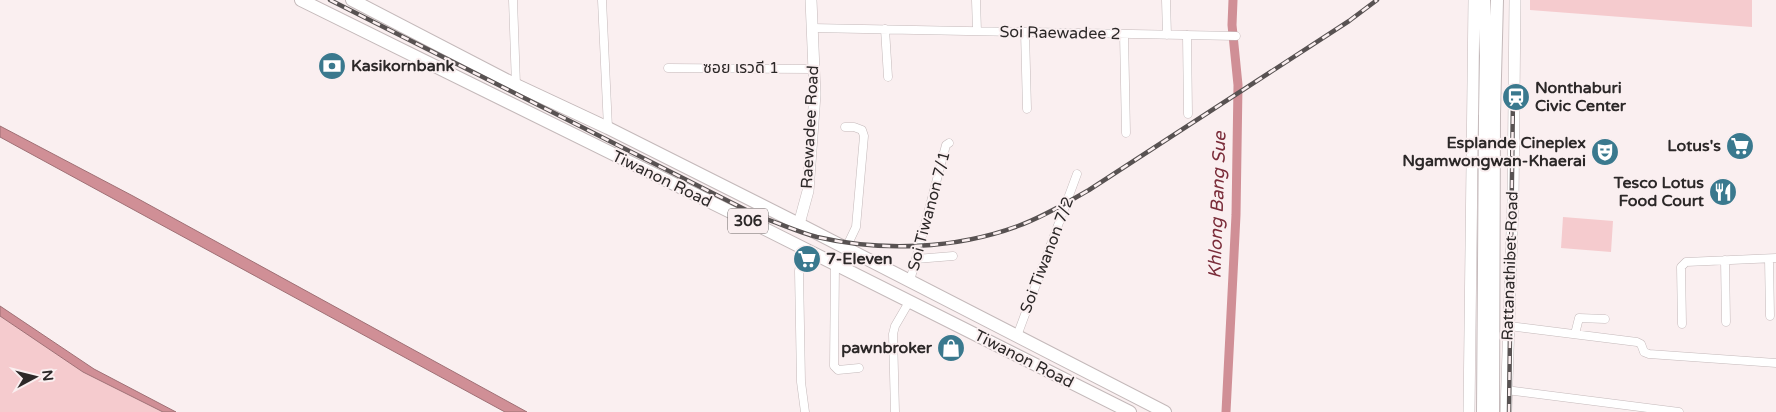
<svg xmlns="http://www.w3.org/2000/svg" width="1776" height="412" font-family="'Varela Round','Noto Sans Thai',sans-serif">
  <rect width="100%" height="100%" fill="#faeff0"/>
  <path fill="#f5cbce" d="M 1530,0 L 1752,0 L 1752,27 L 1530,10 Z
    M 1563,217 L 1613,221 L 1611,252 L 1561,248 Z
    M 0,316 L 83,372 L 163,412 L 0,412 Z"/>
  <path fill="#d08f96" stroke="#9f7075" d="M 0,126 L 133,196 L 527,412 L 505,412 L 0,137 Z
    M 0,306 L 94,369 L 176,412 L 163,412 L 83,372 L 0,316 Z"/>
  <g fill="none" stroke-linecap="round" stroke-linejoin="round">
    <path stroke="#d08f96" stroke-width="9" d="M 1226,412 L 1236,215 L 1238,85 L 1232,25 L 1233,0"/>
    <g stroke="#c4b9ba" stroke-width="9">
      <path id="street" d="M 513,0 L 516,85
        M 602,0 L 608,128
        M 976,0 L 977,31
        M 1166,0 L 1167,35
        M 812,28 L 1236,36
        M 885,29 L 888,77
        M 1025,32 L 1027,109
        M 1124,34 L 1126,133
        M 1187,35 L 1188,114
        M 668,68 L 814,69
        M 845,127 L 854,127 L 862,130 L 864,136 L 856,227 L 846,248
        M 802,249 L 799,271 L 801,382 L 805,412
        M 916,259 L 953,256
        M 1769,259 L 1770,316
        M 1725,260 L 1726,322
        M 835,265 L 834,366 L 838,370 L 859,368
        M 910,281 L 946,145 L 949,143
        M 1682,324 L 1681,267 L 1686,262 L 1776,258
        M 1509,326 L 1637,342 L 1641,344 L 1644,352 L 1649,354 L 1776,363
        M 1575,334 L 1579,318 L 1605,319
        M 1017,336 L 1077,174
        M 1506,390 L 1679,412
        M 895,412 L 893,334 L 895,326 L 909,302"/>
    </g>
    <g stroke="#c4b9ba" stroke-width="12">
      <path id="secondary" d="M 799,224 L 808,191 L 815,94 L 811,0
        M 1469,412 L 1474,0
        M 1506,412 L 1513,202 L 1515,0"/>
    </g>
    <g stroke="#c4b9ba" stroke-width="14">
      <path id="primary" d="M 301,0 L 753,223 L 1130,412
        M 352,0 L 516,85 L 608,128 L 799,224 L 1165,412
        M 1484,0 L 1486,56 L 1485,115
        M 1494,114 L 1497,0"/>
    </g>
    <use href="#street" stroke="#fff" stroke-width="8"/>
    <use href="#secondary" stroke="#fff" stroke-width="11"/>
    <use href="#primary" stroke="#fff" stroke-width="12"/>
    <g stroke="#585252" stroke-width="4.5">
      <path id="rail" d="M 330,0 L 760,217 C 779,223 798,232 817,237 C 882,252 955,249 1018,226 C 1043,217 1066,203 1089,190 L 1349,21 L 1377,0
        M 1509,412 L 1513,96"/>
    </g>
    <use href="#rail" stroke="#faeff0" stroke-width="2.5" stroke-dasharray="8" stroke-linecap="butt"/>
    <g stroke="#c4b9ba" stroke-width="14" stroke-linecap="butt">
      <path id="primary-bridge" d="M 1483,412 L 1485,115
        M 1493,412 L 1494,114"/>
    </g>
    <use href="#primary-bridge" stroke="#fff" stroke-width="12"/>
  </g>
  <defs>
    <g id="bank-disc" transform="scale(1.4375)"><circle r="9.5" fill="#3a798e" stroke="#faeff0"/><path d="M-6-4H6V4H-6ZM0-2.3a2.3 2.3 0 1 0 0 4.6a2.3 2.3 0 1 0 0-4.6Z" fill="#fff"/></g>
    <g id="station-disc" transform="scale(1.4375)"><circle r="9.5" fill="#3a798e" stroke="#faeff0"/><path d="M-3-6H3Q5-6 5-4V2Q5 4 3 4L4.5 6H3L1.5 4h-3L-3 6H-4.5L-3 4Q-5 4-5 2V-4Q-5-6-3-6ZM-3.5-4v3h7v-3ZM-3.5 1v1.5H-2V1ZM2 1v1.5H3.5V1Z" fill="#fff"/></g>
    <g id="supermarket-disc" transform="scale(1.4375)"><circle r="9.5" fill="#3a798e" stroke="#faeff0"/><path d="M-6-5.5h2.5l.6 2H6L4.5 2H-2.5L-4.4-4H-6ZM-1.5 3.2a1.3 1.3 0 1 0 .1 0ZM3 3.2a1.3 1.3 0 1 0 .1 0Z" fill="#fff"/></g>
    <g id="theatre-disc" transform="scale(1.4375)"><circle r="9.5" fill="#3a798e" stroke="#faeff0"/><path d="M-5-5.5Q0-4 5-5.5V0Q5 5 0 6Q-5 5-5 0ZM-3.3-2.5H-1v1.5H-3.3ZM1-2.5H3.3v1.5H1ZM-2.8 1Q0 5.5 2.8 1Z" fill="#fff"/></g>
    <g id="restaurant-disc" transform="scale(1.4375)"><circle r="9.5" fill="#3a798e" stroke="#faeff0"/><path d="M-5-6h1v4h1v-4h1v4h1v-4h1v5L-1.5 .5V6h-2V.5L-5-1ZM5-6V6H3V1.5H1.5Q1.5-4 5-6Z" fill="#fff"/></g>
    <g id="shop-disc" transform="scale(1.4375)"><circle r="9.5" fill="#3a798e" stroke="#faeff0"/><path d="M-5-2.5h2.3a2.7 3.5 0 0 1 5.4 0H5L5.5 6h-11ZM-1.5-2.5h3a1.5 2.3 0 0 0-3 0Z" fill="#fff"/></g>
  </defs>
  <g fill-rule="evenodd">
    <use href="#bank-disc" x="332" y="66"/>
    <use href="#station-disc" x="1516" y="97"/>
    <use href="#supermarket-disc" x="1740" y="146"/>
    <use href="#theatre-disc" x="1605" y="152"/>
    <use href="#restaurant-disc" x="1723" y="192"/>
    <use href="#supermarket-disc" x="807" y="259"/>
    <use href="#shop-disc" x="951" y="348"/>
  </g>
  <g text-anchor="middle" dominant-baseline="central" stroke-width="4" stroke-linejoin="round" paint-order="stroke">
    <rect fill="#faeff0" stroke="#6a6464" stroke-width="1" x="728" y="208.5" width="40" height="25" rx="4"/>
    <g font-size="15" font-weight="bold" fill="#2c2828">
      <text x="748" y="221">306</text>
    </g>
    <g font-size="16" fill="#2c2828" stroke="#faeff0">
      <text transform="translate(1060 33) rotate(1)">Soi Raewadee 2</text>
      <text x="741" y="68">ซอย เรวดี 1</text>
      <text transform="translate(810 127) rotate(-87)">Raewadee Road</text>
      <text transform="translate(662 179) rotate(26)">Tiwanon Road</text>
      <text transform="translate(929 211) rotate(-75)">Soi Tiwanon 7/1</text>
      <text transform="translate(1047 255) rotate(-69)">Soi Tiwanon 7/2</text>
      <text transform="translate(1510 266) rotate(-88)">Rattanathibet Road</text>
      <text transform="translate(1024 359) rotate(27)">Tiwanon Road</text>
    </g>
    <g font-size="16" font-weight="bold" fill="#2c2828" stroke="#faeff0" text-anchor="end">
      <text x="351" y="66" text-anchor="start">Kasikornbank</text>
      <text x="1535" y="88" text-anchor="start">Nonthaburi<tspan x="1535" dy="18">Civic Center</tspan></text>
      <text x="1586" y="143">Esplande Cineplex<tspan x="1586" dy="18">Ngamwongwan-Khaerai</tspan></text>
      <text x="1721" y="146">Lotus's</text>
      <text x="1704" y="183">Tesco Lotus<tspan x="1704" dy="18">Food Court</tspan></text>
      <text x="826" y="259" text-anchor="start">7-Eleven</text>
      <text x="932" y="348">pawnbroker</text>
    </g>
    <g font-size="18" font-style="italic" fill="#7a2c39" stroke="#faeff0">
      <text transform="translate(1217 205) rotate(-88)">Khlong Bang Sue</text>
    </g>
  </g>
  <g transform="translate(35 377) rotate(83)" stroke="#faeff0" stroke-width="4" paint-order="stroke">
  <path d="M0-4L9 19L0 12L-9 19Z" fill="#2c2828"/>
  <text y="-8" font-size="14" font-weight="bold" text-anchor="middle" fill="#2c2828">N</text>
  </g>
</svg>
